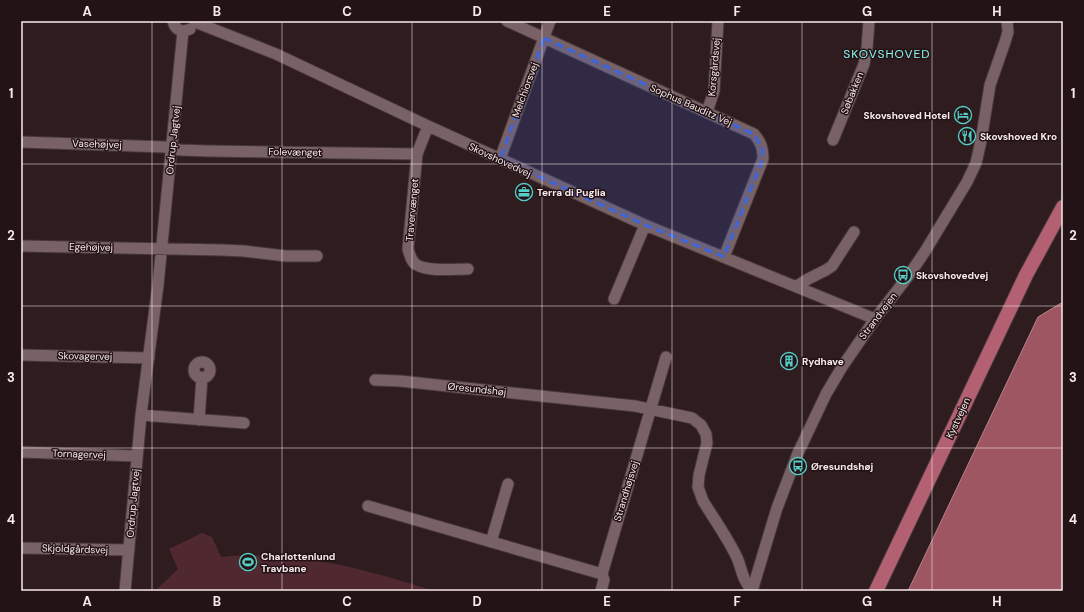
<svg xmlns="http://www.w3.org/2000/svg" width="1084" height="612" font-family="'DM Sans',sans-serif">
  <rect width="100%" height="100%" fill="#2e1c1f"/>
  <path fill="#502930" d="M 202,533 L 212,537 L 221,557 C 268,552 327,560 373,573 C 394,578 414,585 435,591 L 155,591 L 178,569 L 169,549 Z"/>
  <path fill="#9e5663" stroke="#b9828c" d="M 1063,302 L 1063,591 L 908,591 L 1038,317 Z"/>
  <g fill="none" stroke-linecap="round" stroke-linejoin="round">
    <g stroke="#47383b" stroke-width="13">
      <path id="minor" d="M 173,21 C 175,30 182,33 190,29
        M 507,21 L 754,134 C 761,142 763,148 763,159 L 724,257
        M 195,22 L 276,54 L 428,126 L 645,225 L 875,319
        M 707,112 L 714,91 L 718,21
        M 428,126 L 417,154 L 408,249 C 410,255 411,262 417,265 C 429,272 454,269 468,269
        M 833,140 L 864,64 L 867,48 L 869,21
        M 21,142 L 165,147 L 180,150 L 208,151 L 417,154
        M 500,159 L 550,21
        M 21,246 L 222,250 L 244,251 L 286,256 L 317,256
        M 797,286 L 808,279 L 826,270 L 832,266 L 854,232
        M 614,299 L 645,225
        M 21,355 L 149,358
        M194 370a8 8 0 1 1 16 0a8 8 0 1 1-16 0Z
        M 375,380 L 400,381 L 635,406 L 692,418 L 701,425 L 706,434 L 707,443 L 699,475 L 698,487 L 703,501 C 714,519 730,541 738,560 C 742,571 743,581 752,590
        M 141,415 L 244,423
        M 199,420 L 202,377
        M 21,452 L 137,456
        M 368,506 L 602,574 L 666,357
        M 491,542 L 508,484
        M 21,548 L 129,550
        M 125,591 L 141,415 L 158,285 L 183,31
        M 601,591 L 604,580 L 602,574
        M 752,591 L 777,508 L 798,453 L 826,394 L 842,367 L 875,319 L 909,275 L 924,253 L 967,182 L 976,163 L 981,141 L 990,85 L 1005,42 L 1008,32 L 1007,21"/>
    </g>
    <g stroke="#47383b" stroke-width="16">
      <path id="major" d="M 876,591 L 1026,275 L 1063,207"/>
    </g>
    <use href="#minor" stroke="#786265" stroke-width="11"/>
    <use href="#major" stroke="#b36172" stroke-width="14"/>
  </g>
  <path fill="#3e65db" fill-opacity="0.2" stroke="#3e65db" stroke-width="3" stroke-dasharray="8 5" stroke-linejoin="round" d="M 544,38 L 754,134 L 763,149 L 763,159 L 724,257 L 645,225 L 500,159 Z"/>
  <path fill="none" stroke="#f7eaeb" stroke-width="1" stroke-opacity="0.55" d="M 152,21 L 152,591M 282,21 L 282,591M 412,21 L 412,591M 542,21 L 542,591M 672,21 L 672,591M 802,21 L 802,591M 932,21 L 932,591M 21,164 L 1063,164M 21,306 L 1063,306M 21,448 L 1063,448"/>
  <defs>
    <g id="hotel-ring" transform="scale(0.9)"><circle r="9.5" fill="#241316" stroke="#55cec6" stroke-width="1.5"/><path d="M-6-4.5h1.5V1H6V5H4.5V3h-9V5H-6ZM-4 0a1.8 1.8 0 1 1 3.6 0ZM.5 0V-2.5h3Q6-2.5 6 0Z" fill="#55cec6"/></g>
    <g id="restaurant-ring" transform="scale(0.9)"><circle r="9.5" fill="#241316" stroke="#55cec6" stroke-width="1.5"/><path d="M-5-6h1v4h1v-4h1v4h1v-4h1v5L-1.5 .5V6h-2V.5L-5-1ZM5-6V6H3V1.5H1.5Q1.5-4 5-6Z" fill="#55cec6"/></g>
    <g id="office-ring" transform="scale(0.9)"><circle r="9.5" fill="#241316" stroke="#55cec6" stroke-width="1.5"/><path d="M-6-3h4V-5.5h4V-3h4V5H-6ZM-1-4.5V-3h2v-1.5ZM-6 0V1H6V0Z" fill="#55cec6"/></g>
    <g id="bus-ring" transform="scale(0.9)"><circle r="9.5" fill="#241316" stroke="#55cec6" stroke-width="1.5"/><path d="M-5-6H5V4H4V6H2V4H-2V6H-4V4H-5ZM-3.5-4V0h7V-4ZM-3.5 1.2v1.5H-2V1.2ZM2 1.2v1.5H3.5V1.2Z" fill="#55cec6"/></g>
    <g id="building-ring" transform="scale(0.9)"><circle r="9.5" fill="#241316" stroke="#55cec6" stroke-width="1.5"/><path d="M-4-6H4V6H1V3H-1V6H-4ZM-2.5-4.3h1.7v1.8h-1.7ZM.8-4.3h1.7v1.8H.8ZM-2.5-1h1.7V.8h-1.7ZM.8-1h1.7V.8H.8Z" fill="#55cec6"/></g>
    <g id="stadium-ring" transform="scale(0.9)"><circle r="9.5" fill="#241316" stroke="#55cec6" stroke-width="1.5"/><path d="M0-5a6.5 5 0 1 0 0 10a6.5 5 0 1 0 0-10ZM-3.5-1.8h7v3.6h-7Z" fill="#55cec6"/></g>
  </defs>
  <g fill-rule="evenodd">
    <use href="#hotel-ring" x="963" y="115"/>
    <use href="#restaurant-ring" x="967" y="136"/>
    <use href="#office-ring" x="524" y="192"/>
    <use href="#bus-ring" x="903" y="275"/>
    <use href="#building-ring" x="789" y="361"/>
    <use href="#bus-ring" x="798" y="466"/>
    <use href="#stadium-ring" x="248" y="562"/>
  </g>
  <g text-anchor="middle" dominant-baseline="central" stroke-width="3" stroke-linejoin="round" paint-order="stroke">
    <g font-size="10" fill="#f7eaeb" stroke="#241316">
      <text transform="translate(714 67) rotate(-85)">Korsgårdsvej</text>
      <text transform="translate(525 90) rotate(-70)">Melchiorsvej</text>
      <text transform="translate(852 93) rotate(-68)">Søbakken</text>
      <text transform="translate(691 105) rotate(24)">Sophus Bauditz Vej</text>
      <text transform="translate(173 140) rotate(-84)">Ordrup Jagtvej</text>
      <text transform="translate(97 144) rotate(2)">Vasehøjvej</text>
      <text transform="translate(295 152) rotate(1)">Folevænget</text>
      <text transform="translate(500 160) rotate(25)">Skovshovedvej</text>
      <text transform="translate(412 210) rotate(-85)">Travervænget</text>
      <text transform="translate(91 247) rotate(1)">Egehøjvej</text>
      <text transform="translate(878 316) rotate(-53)">Strandvejen</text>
      <text transform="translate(85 356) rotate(1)">Skovagervej</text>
      <text transform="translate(477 389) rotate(6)">Øresundshøj</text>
      <text transform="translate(958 418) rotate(-65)">Kystvejen</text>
      <text transform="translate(79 454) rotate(2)">Tornagervej</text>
      <text transform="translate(626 491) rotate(-73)">Strandhøjsvej</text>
      <text transform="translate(133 503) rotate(-85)">Ordrup Jagtvej</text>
      <text transform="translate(75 549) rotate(2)">Skjoldgårdsvej</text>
    </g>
    <g font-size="10" font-weight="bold" fill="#f7eaeb" stroke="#241316" text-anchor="start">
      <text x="950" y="115" text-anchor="end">Skovshoved Hotel</text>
      <text x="980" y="136">Skovshoved Kro</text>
      <text x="537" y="192">Terra di Puglia</text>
      <text x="916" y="275">Skovshovedvej</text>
      <text x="802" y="361">Rydhave</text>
      <text x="811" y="466">Øresundshøj</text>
      <text x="261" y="556">Charlottenlund<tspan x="261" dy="12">Travbane</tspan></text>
    </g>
    <g font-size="12" letter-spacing="1" fill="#8cf7ef" stroke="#241316">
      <text x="887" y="54">SKOVSHOVED</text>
    </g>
  </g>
  <rect width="1084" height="612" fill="none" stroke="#241316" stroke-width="44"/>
  <rect x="22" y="22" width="1040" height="568" fill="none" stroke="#f7eaeb" stroke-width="1.5"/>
  <g font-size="13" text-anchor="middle" font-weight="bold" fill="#f7eaeb">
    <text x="87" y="16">A</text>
    <text x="217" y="16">B</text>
    <text x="347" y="16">C</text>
    <text x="477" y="16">D</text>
    <text x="607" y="16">E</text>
    <text x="737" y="16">F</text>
    <text x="867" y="16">G</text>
    <text x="997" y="16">H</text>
    <text x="11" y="98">1</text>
    <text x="1073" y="98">1</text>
    <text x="11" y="240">2</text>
    <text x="1073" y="240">2</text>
    <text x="11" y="382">3</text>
    <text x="1073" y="382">3</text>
    <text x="11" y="524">4</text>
    <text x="1073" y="524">4</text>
    <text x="87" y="606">A</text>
    <text x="217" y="606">B</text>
    <text x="347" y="606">C</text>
    <text x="477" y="606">D</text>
    <text x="607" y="606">E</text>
    <text x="737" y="606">F</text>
    <text x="867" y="606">G</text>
    <text x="997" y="606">H</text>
  </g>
</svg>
